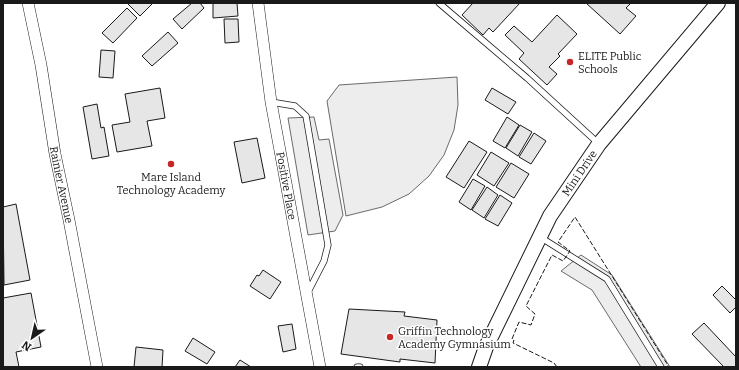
<svg xmlns="http://www.w3.org/2000/svg" width="739" height="370" font-family="Bitter,serif">
  <rect width="100%" height="100%" fill="#fff"/>
  <path fill="#ededed" stroke="#6a6a6a" d="M 457,77 L 458,105 L 454,130 L 444,155 L 429,176 L 409,194 L 382,207 L 346,216 L 327,101 L 339,85 Z
    M 314,117 L 319,140 L 329,139 L 343,215 L 335,231 L 308,235 L 288,118 Z
    M 581,255 L 612,275 L 670,367 L 641,367 L 592,290 L 561,271 Z"/>
  <path fill="#e6e6e6" stroke="#1a1a1a" d="M 127,3 L 153,3 L 140,16 Z
    M 192,3 L 200,3 L 204,8 L 182,29 L 173,19 Z
    M 213,3 L 237,3 L 238,16 L 213,18 Z
    M 473,3 L 520,3 L 493,32 L 489,28 L 483,35 L 462,15 Z
    M 586,3 L 631,3 L 626,8 L 636,16 L 620,34 Z
    M 127,8 L 137,18 L 113,43 L 102,33 Z
    M 557,15 L 577,34 L 558,54 L 560,56 L 549,67 L 557,74 L 547,85 L 519,59 L 524,53 L 505,35 L 514,26 L 532,42 Z
    M 224,19 L 238,19 L 239,42 L 225,43 Z
    M 168,32 L 178,43 L 152,66 L 142,56 Z
    M 101,50 L 115,51 L 113,78 L 99,77 Z
    M 160,88 L 165,118 L 147,121 L 152,146 L 117,152 L 112,125 L 130,122 L 125,94 Z
    M 492,88 L 516,102 L 508,114 L 485,100 Z
    M 97,104 L 101,128 L 104,127 L 109,156 L 92,159 L 83,107 Z
    M 507,117 L 519,125 L 505,148 L 493,141 Z
    M 520,125 L 532,132 L 518,156 L 506,148 Z
    M 534,133 L 546,141 L 531,164 L 519,157 Z
    M 257,138 L 265,178 L 242,183 L 234,142 Z
    M 469,141 L 487,152 L 464,188 L 446,177 Z
    M 491,152 L 509,163 L 494,186 L 477,175 Z
    M 511,163 L 529,174 L 514,198 L 496,187 Z
    M 473,179 L 485,186 L 471,210 L 459,202 Z
    M 487,187 L 498,195 L 484,218 L 472,210 Z
    M 500,195 L 512,203 L 498,226 L 485,219 Z
    M 16,204 L 30,280 L 4,285 L 3,207 Z
    M 263,270 L 281,282 L 270,299 L 250,286 L 257,275 L 259,276 Z
    M 722,286 L 736,300 L 736,307 L 730,313 L 713,295 Z
    M 31,293 L 41,347 L 16,352 L 19,367 L 3,367 L 3,298 Z
    M 349,309 L 405,312 L 404,316 L 437,320 L 435,363 L 400,359 L 400,362 L 341,354 Z
    M 704,323 L 736,357 L 736,367 L 724,367 L 692,334 Z
    M 292,324 L 296,349 L 283,352 L 278,326 Z
    M 193,338 L 215,352 L 207,364 L 185,351 Z
    M 136,347 L 163,350 L 162,367 L 134,367 Z
    M 240,360 L 251,367 L 235,367 Z"/>
  <g fill="none" stroke-linecap="round" stroke-linejoin="round">
    <g stroke="#1a1a1a" stroke-width="7">
      <path id="service" d="M 439,3 L 527,78 L 598,143
        M 271,102 L 295,106 L 306,116 L 328,245 L 324,261 L 308,292
        M 540,237 L 607,279 L 661,367
        M 357,367 L 360,367"/>
    </g>
    <g stroke="#1a1a1a" stroke-width="12">
      <g id="minor">
        <path id="s1" d="M 28,3 L 41,65 L 55,154 L 69,220 L 97,367"/>
        <path id="s2" d="M 258,3 L 271,102 L 320,367"/>
      </g>
    </g>
    <g stroke="#1a1a1a" stroke-width="16">
      <g id="tertiary">
        <path id="s3" d="M 479,367 L 486,347 L 550,216 L 599,144 L 718,3"/>
      </g>
    </g>
    <use href="#service" stroke="#fff" stroke-width="5.5"/>
    <use href="#minor" stroke="#fff" stroke-width="11"/>
    <use href="#tertiary" stroke="#fff" stroke-width="14"/>
    <path stroke="#1a1a1a" stroke-width="1" stroke-dasharray="5 2" stroke-linecap="butt" d="M 557,367 L 554,363 L 513,343 L 514,340 L 512,339 L 519,322 L 531,325 L 535,314 L 526,306 L 552,255 L 563,261 L 570,251 L 558,242 L 575,217 L 669,367"/>
  </g>
  <g fill="#c62828" stroke="#fff" stroke-width="1.5">
    <circle cx="570" cy="62" r="4"/>
    <circle cx="171" cy="164" r="4"/>
    <circle cx="390" cy="337" r="4"/>
  </g>
  <g text-anchor="middle" dominant-baseline="central" stroke-width="3" stroke-linejoin="round" paint-order="stroke">
    <g font-size="11" fill="#1a1a1a" stroke="#fff" text-anchor="start">
      <text x="578" y="56">ELITE Public<tspan x="578" dy="13">Schools</tspan></text>
      <text x="171" y="177" text-anchor="middle">Mare Island<tspan x="171" dy="13">Technology Academy</tspan></text>
      <text x="398" y="331">Griffin Technology<tspan x="398" dy="13">Academy Gymnasium</tspan></text>
    </g>
    <g font-size="11" fill="#1a1a1a" stroke="#fff">
      <text stroke="none"><textPath href="#s3" startOffset="219">Mini Drive</textPath></text>
      <text stroke="none"><textPath href="#s1" startOffset="185">Rainier Avenue</textPath></text>
      <text stroke="none"><textPath href="#s2" startOffset="185">Positive Place</textPath></text>
    </g>
  </g>
  <rect width="739" height="370" fill="none" stroke="#1a1a1a" stroke-width="8"/>
  <g transform="translate(32 338) rotate(214)" stroke="#ffffff" stroke-width="3" paint-order="stroke">
  <path d="M0-3L7 15L0 10L-7 15Z" fill="#1a1a1a"/>
  <text y="-6" font-size="11" font-weight="bold" text-anchor="middle" fill="#1a1a1a">N</text>
  </g>
</svg>
